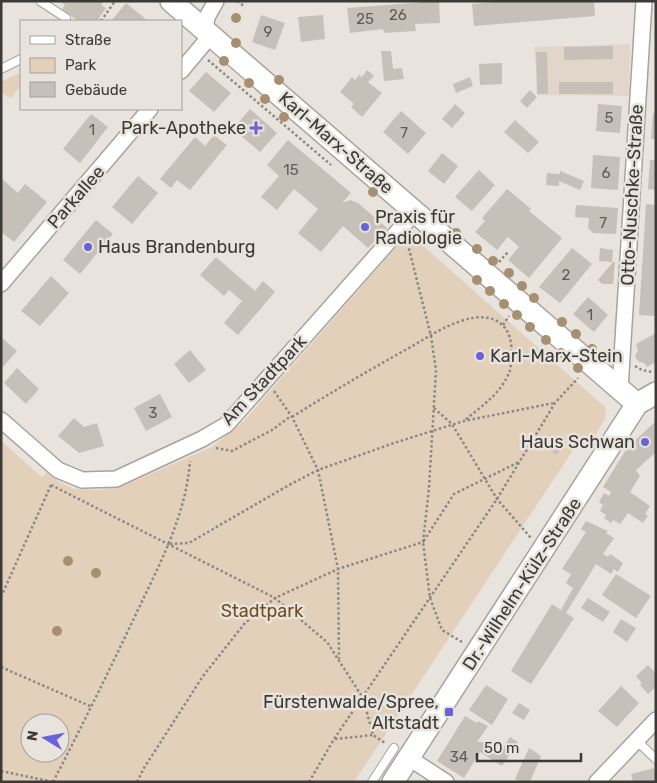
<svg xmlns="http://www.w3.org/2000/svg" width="657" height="783" font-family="Rubik,sans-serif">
  <rect width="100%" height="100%" fill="#e8e3dc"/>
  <path fill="#e2d6ca" d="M 630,44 L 629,96 L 538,95 L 534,47 Z"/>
  <path fill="#e3d0bb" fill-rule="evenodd" d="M 21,72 L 21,85 L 11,98 L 1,93 L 1,82 Z
    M 412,236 L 606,408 L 605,419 L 593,439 L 579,441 L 354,782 L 1,782 L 1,441 L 42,477 L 48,472 L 58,481 L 74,489 L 98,490 L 123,486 L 212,447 L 244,421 L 405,237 ZM 30,723 L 60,723 L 60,753 L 30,753 Z"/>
  <path fill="#c6c0b9" d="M 59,1 L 104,1 L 101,5 L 106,8 L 97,21 L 78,21 L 62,9 L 65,5 Z
    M 439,1 L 440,23 L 415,24 L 416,31 L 384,33 L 383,29 L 350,33 L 347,8 Z
    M 504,1 L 594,1 L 595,16 L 474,26 L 472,4 Z
    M 126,3 L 148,21 L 111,21 Z
    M 261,15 L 285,23 L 275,50 L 252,42 Z
    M 323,15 L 325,39 L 301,42 L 298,17 Z
    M 613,46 L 613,59 L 564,60 L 564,47 Z
    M 381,51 L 391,51 L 393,69 L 402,68 L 404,79 L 384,81 Z
    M 536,52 L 547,52 L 548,94 L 537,94 Z
    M 502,63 L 502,84 L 480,85 L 479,64 Z
    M 367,70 L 374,76 L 368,82 L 382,93 L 362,117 L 351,107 L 354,104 L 340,92 L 352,77 L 355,80 L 359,75 L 362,77 Z
    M 206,72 L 231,93 L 214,112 L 189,91 Z
    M 470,77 L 473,86 L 456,93 L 453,84 Z
    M 559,82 L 613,82 L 613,94 L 559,94 Z
    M 530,90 L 537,97 L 527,108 L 520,101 Z
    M 455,104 L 465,113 L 452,128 L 442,119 Z
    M 598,104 L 622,106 L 620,133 L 596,131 Z
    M 250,109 L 277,133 L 260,152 L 233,129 Z
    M 401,111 L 426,133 L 408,154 L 383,132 Z
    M 653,113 L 656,113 L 656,139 L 651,139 Z
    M 91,114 L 108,127 L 80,163 L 63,149 Z
    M 515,120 L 539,142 L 528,153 L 504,132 Z
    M 214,135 L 227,145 L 190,190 L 177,180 L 171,188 L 160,179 L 195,137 L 205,146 Z
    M 288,140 L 351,193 L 342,203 L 350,200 L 358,203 L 387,228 L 368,248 L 343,226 L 321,252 L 298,233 L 318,209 L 294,189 L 277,210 L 261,197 L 279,176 L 267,165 Z
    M 442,153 L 458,166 L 444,184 L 428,171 Z
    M 593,155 L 620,157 L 618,190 L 591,188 Z
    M 650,160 L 656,160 L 656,190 L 648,189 Z
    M 479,170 L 495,185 L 472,211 L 455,197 Z
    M 560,171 L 584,181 L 580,190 L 559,181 L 559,186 L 546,185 L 547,173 L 560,174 Z
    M 138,176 L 158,193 L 132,224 L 112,207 Z
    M 1,178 L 18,193 L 25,184 L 47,202 L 14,242 L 1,232 Z
    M 507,189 L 531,209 L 529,211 L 562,238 L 529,278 L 508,260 L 519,247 L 508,237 L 497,250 L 475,232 L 485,221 L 482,218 Z
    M 646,204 L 656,205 L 656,316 L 639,315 Z
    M 576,205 L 618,208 L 616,234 L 593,233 L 588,228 L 589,218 L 575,217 Z
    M 96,220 L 113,234 L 80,274 L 63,260 Z
    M 572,248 L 592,264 L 560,303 L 539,287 Z
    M 600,248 L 613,250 L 612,262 L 599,261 Z
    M 216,257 L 255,291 L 263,281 L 275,292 L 238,335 L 224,323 L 242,301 L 229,290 L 224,296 L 200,275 Z
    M 613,262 L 615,262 L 613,284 L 602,284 L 598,280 Z
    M 51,276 L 69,293 L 40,326 L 21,311 Z
    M 588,297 L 608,315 L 594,332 L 573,314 Z
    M 656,333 L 656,362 L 647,367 L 644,363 L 639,362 L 635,357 L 638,350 L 636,344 Z
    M 1,337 L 17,351 L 1,369 Z
    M 190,350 L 206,370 L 189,383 L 174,364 Z
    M 17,368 L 39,389 L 26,404 L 4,383 Z
    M 160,394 L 172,417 L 146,431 L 134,408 Z
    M 74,418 L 84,427 L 97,423 L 104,446 L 79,453 L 58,436 Z
    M 656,421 L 656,452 L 636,470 L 640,476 L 630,492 L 650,506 L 645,514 L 648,516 L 643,523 L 628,513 L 620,524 L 613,520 L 611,523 L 604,518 L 606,515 L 600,511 L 603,505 L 599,502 L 604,493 L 609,496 L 611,492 L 603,487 L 627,448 Z
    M 555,442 L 562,447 L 557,455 L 549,450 Z
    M 586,521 L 608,531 L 606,533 L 614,538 L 603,554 L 608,557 L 610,554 L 623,563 L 618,572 L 614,569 L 611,574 L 596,564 L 566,613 L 574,618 L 531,684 L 511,671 L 552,604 L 561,610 L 573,588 L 566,583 L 571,574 L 562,569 L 586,532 L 581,529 Z
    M 616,574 L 651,596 L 636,618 L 602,595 Z
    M 588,598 L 610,612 L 603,622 L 581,608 Z
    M 621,619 L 636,628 L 627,642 L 613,632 Z
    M 648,665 L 656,674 L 656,687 L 648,694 L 640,685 L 642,684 L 636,676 Z
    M 486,685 L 508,699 L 492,725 L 469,710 Z
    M 621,686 L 639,703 L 617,727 L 598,711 Z
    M 519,703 L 530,710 L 524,720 L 512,713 Z
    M 465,716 L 477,723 L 478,721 L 488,726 L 477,742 L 483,742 L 500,753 L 510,737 L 518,742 L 502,766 L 480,752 L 464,778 L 437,761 Z
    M 529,748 L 541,756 L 530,782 L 521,782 L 515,779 Z
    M 654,768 L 656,781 L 633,782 L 631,774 Z"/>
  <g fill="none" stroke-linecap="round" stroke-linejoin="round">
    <g stroke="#a9a39d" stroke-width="10">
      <path id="lane" d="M 40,1 L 66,18
        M 1,69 L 21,59
        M 636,740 L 656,759
        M 372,782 L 394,748"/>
    </g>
    <g stroke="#a9a39d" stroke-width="18">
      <path id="street" d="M 205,30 L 207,17 L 216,1
        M 181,71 L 211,35
        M 1,284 L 150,109
        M 620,389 L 644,1
        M 1,420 L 58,470 L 82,480 L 116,479 L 202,439 L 226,425 L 415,212
        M 409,758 L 446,782
        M 597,782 L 656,720"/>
    </g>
    <g stroke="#a9a39d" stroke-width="24">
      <path id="secondary" d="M 171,1 L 637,404
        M 393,782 L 637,404 L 656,393"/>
    </g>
    <path stroke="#8b8782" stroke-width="2.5" stroke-dasharray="2.5 2.5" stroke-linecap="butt" d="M 237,1 L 244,6
      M 488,1 L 488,2
      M 101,21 L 115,1
      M 208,60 L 331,165
      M 499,262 L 508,252
      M 503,325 L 509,316
      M 635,366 L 642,370 L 652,372
      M 274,391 L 292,417 L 318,470 L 338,569 L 339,659
      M 434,408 L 452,424 L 497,499 L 531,538
      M 292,417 C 330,393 368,371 407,349 C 425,339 442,327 461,321 C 493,310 515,324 511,358 C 511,363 511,369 509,373 C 500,394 482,406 465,420
      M 216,448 L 232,451 L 272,430 L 291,416
      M 51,485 L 275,598 L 327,642 L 363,698 L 373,735 L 385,743
      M 170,544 L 189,543 L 289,485 L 318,470 L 394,443 L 464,421 L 554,403
      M 1,597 L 51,485
      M 462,642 L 442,630 L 430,598 L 423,542 L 454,494 L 519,462
      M 1,667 L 92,707
      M 335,739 L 373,735
      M 1,771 L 53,782
      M 53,782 C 82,726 109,671 136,614 C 159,565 186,516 190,461
      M 137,782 L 144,768 L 203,676 L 245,623 L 275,598 L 338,569 L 423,542 L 429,488 L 436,370 L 431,336 L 407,241
      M 309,782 L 334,739 L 497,499 L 555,403 L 578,378"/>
    <use href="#lane" stroke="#fff" stroke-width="8"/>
    <use href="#street" stroke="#fff" stroke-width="15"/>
    <use href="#secondary" stroke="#fff" stroke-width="21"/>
  </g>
  <g fill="#a79072">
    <circle cx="236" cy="18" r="5"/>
    <circle cx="236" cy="43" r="5"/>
    <circle cx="224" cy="61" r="5"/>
    <circle cx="279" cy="80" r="5"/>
    <circle cx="249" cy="83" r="5"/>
    <circle cx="265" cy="99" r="5"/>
    <circle cx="284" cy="117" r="5"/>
    <circle cx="373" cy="192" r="5"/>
    <circle cx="439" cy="218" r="5"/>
    <circle cx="456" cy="233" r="5"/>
    <circle cx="477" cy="249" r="5"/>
    <circle cx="493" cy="261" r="5"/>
    <circle cx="509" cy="273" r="5"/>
    <circle cx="477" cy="280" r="5"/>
    <circle cx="522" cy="286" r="5"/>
    <circle cx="490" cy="291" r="5"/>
    <circle cx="534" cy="298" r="5"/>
    <circle cx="504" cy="304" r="5"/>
    <circle cx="517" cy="315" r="5"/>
    <circle cx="562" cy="322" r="5"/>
    <circle cx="530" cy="327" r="5"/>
    <circle cx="576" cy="334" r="5"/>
    <circle cx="546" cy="340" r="5"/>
    <circle cx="592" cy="349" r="5"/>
    <circle cx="561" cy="353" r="5"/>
    <circle cx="578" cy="368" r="5"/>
    <circle cx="68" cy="561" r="5"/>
    <circle cx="96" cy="573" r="5"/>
    <circle cx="57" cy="631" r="5"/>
  </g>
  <g fill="#6862db" stroke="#e8e3dc" stroke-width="2">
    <path d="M253.5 120.5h5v5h5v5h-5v5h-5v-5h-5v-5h5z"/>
    <circle cx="365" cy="227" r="5"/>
    <circle cx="88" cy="247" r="5"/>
    <circle cx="480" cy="356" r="5"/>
    <circle cx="645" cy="442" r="5"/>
    <rect x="444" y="707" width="10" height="10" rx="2.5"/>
  </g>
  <g text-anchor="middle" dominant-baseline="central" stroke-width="5" stroke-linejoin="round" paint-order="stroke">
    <g font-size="15" fill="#5e5c58">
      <text x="398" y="15">26</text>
      <text x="365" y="19">25</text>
      <text x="268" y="32">9</text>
      <text x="609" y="118">5</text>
      <text x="92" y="130">1</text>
      <text x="404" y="133">7</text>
      <text x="291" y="170">15</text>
      <text x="606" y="173">6</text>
      <text x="603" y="223">7</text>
      <text x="566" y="275">2</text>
      <text x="590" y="315">1</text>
      <text x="153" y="413">3</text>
      <text x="459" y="757">34</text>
    </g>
    <g font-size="18" fill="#3c3a37" stroke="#e8e3dc" text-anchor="end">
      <text x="246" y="128">Park-Apotheke</text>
      <text x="375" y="217" text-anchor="start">Praxis für<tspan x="375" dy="21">Radiologie</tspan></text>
      <text x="98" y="247" text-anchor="start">Haus Brandenburg</text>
      <text x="490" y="356" text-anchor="start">Karl-Marx-Stein</text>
      <text x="635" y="442">Haus Schwan</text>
      <text x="439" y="702">Fürstenwalde/Spree,<tspan x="439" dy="21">Altstadt</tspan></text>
    </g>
    <g font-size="18" fill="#3c3a37" stroke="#e8e3dc">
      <text transform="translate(336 143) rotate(41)">Karl-Marx-Straße</text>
      <text transform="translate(632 195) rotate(-87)">Otto-Nuschke-Straße</text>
      <text transform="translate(76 197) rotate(-49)">Parkallee</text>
      <text transform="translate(264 380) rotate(-47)">Am Stadtpark</text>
      <text transform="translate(522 584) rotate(-57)">Dr.-Wilhelm-Külz-Straße</text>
    </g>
    <g font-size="18" fill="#714d1b" stroke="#e8e3dc">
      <text x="262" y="611">Stadtpark</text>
    </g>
  </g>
  <rect width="657" height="783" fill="none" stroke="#3c3a37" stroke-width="5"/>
  <rect x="20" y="20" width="162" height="90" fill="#e8e3dc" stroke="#a39f9a"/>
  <rect x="30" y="36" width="25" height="8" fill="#ffffff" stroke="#a39f9a"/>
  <text x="65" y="45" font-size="15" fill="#3c3a37">Straße</text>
  <rect x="30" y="58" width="25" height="15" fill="#e3d0bb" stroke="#a39f9a"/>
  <text x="65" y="70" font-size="15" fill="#3c3a37">Park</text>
  <rect x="30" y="82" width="25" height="15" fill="#c6c0b9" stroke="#a39f9a"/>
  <text x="65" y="95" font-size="15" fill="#3c3a37">Gebäude</text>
  <g transform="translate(45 738) rotate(280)"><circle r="24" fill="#e8e3dc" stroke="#a39f9a"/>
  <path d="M0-4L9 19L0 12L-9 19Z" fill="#6862db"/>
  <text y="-8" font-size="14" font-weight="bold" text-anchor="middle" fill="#3c3a37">N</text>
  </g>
  <path d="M477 753v8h104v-8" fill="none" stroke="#3c3a37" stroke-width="2.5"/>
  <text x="484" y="753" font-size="15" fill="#3c3a37" stroke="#e8e3dc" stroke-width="4" paint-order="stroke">50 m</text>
</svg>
